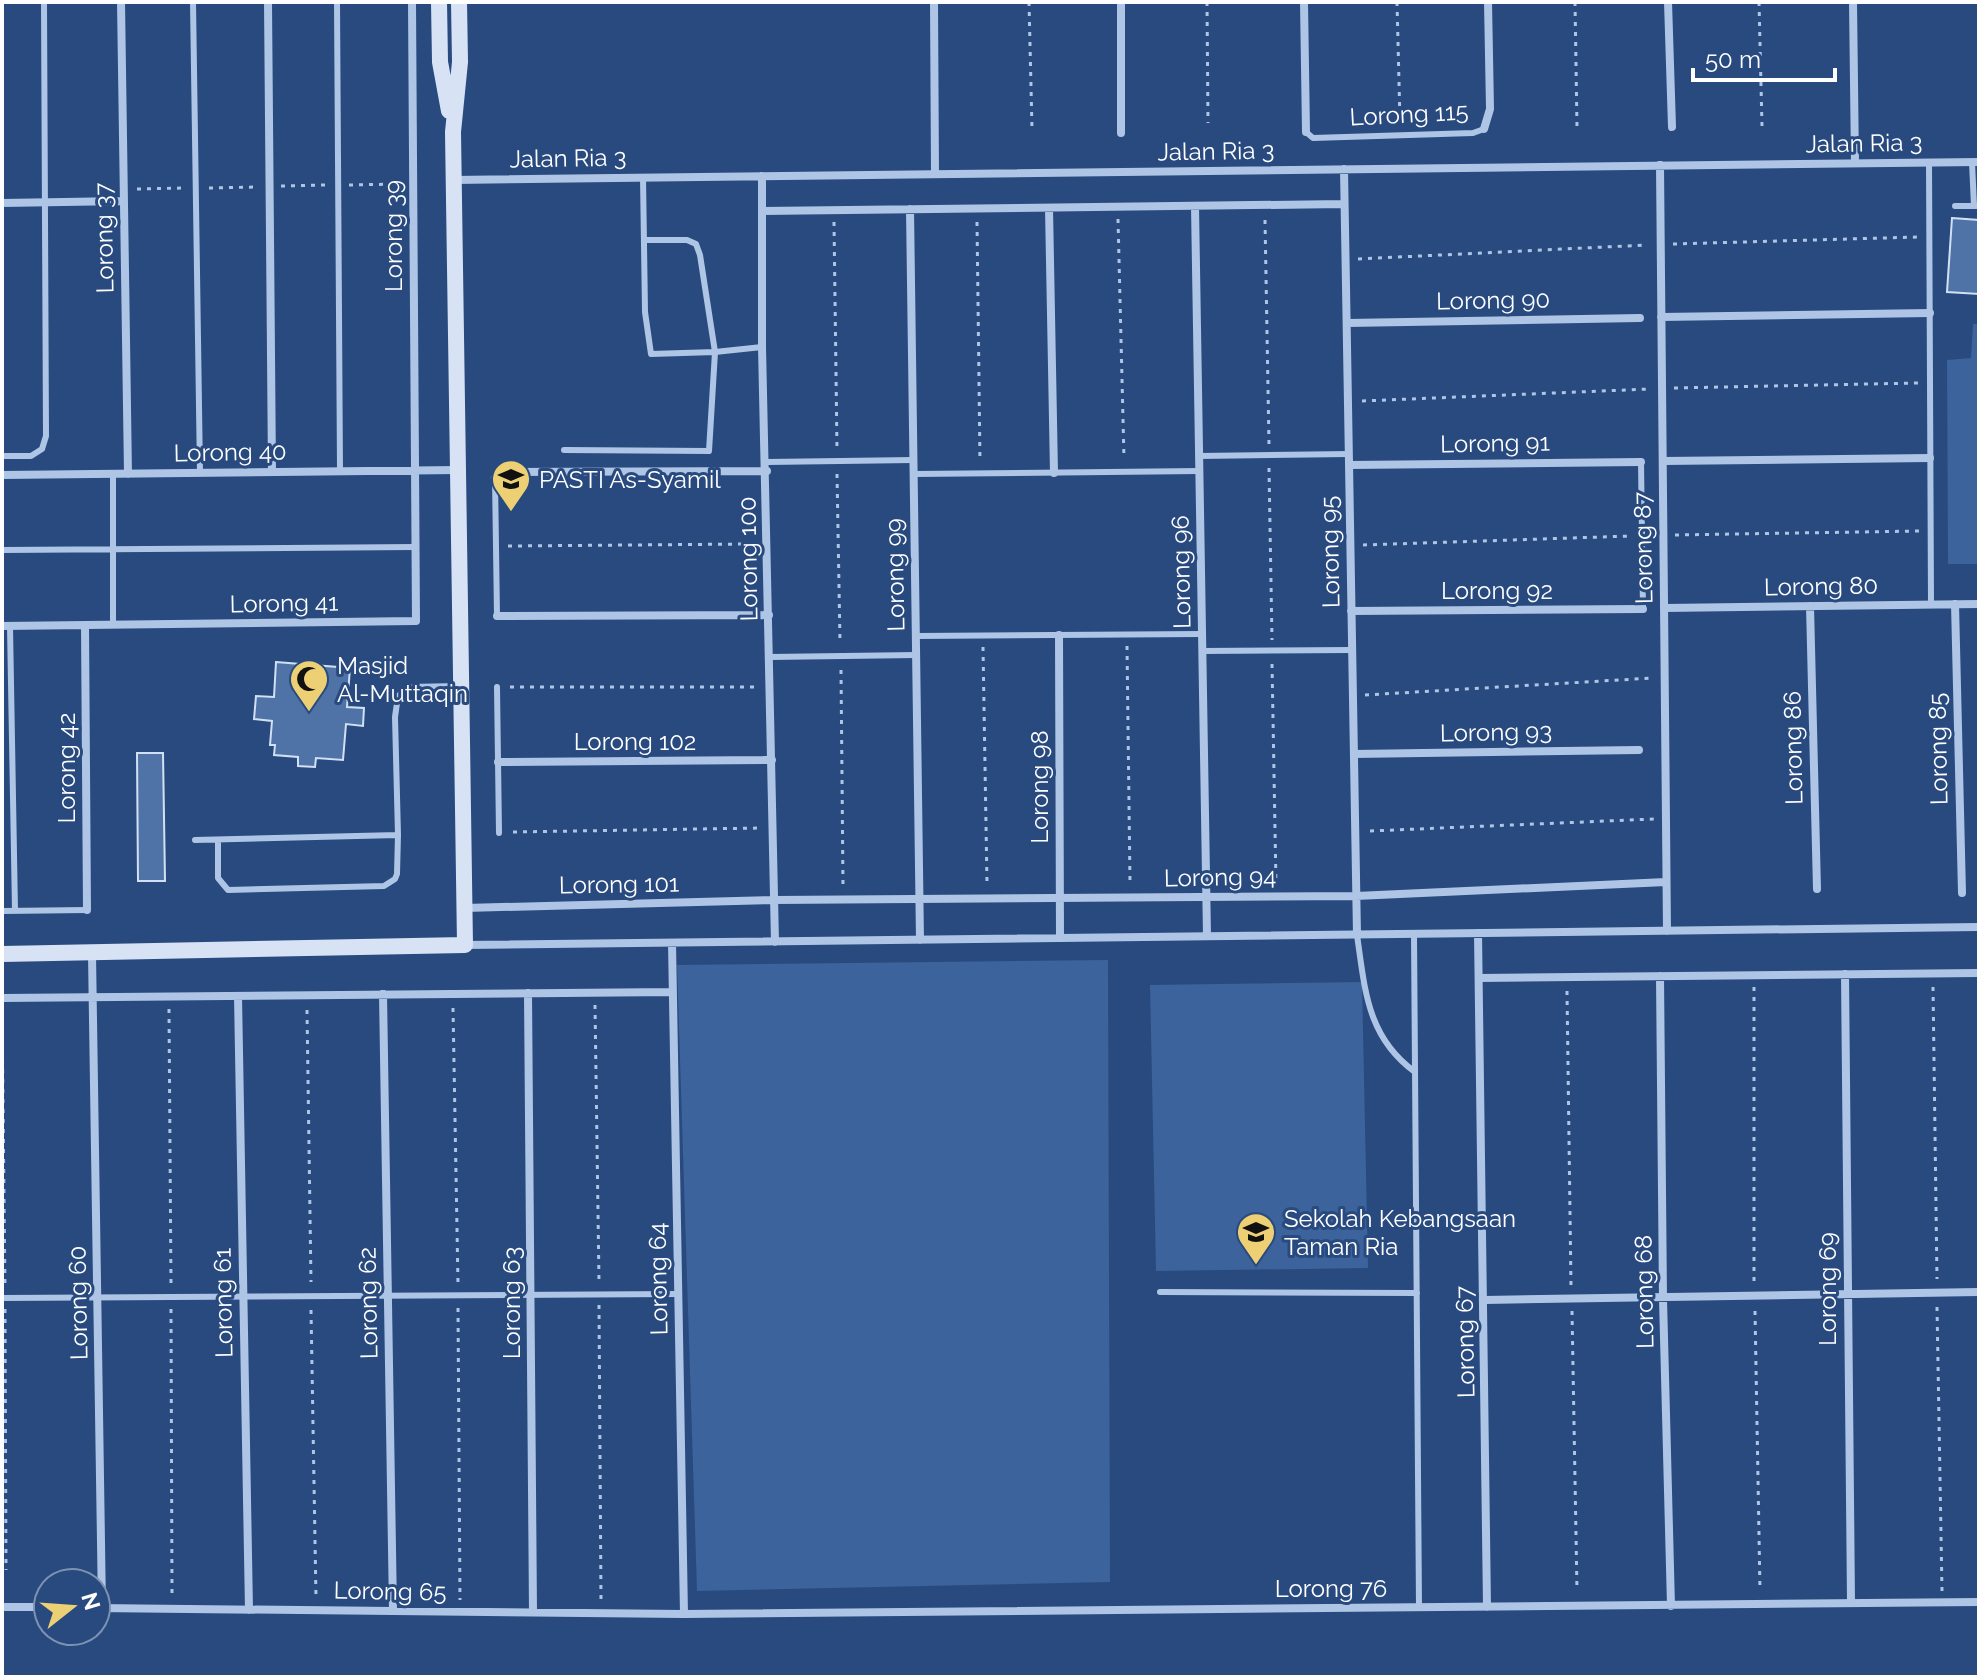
<svg xmlns="http://www.w3.org/2000/svg" width="1981" height="1679" font-family="Raleway,sans-serif">
  <rect width="100%" height="100%" fill="#284a7f"/>
  <path fill="#3c639c" d="M 1973,324 L 1979,324 L 1979,564 L 1948,564 L 1947,360 L 1971,358 Z
    M 1108,960 L 1110,1582 L 697,1591 L 677,965 Z
    M 1362,982 L 1368,1268 L 1156,1271 L 1150,985 Z"/>
  <path fill="#5073a7" stroke="#d1e0f4" stroke-width="2" d="M 1952,218 L 1979,220 L 1979,294 L 1947,292 Z
    M 276,662 L 350,668 L 347,707 L 364,708 L 363,726 L 346,724 L 343,760 L 316,758 L 315,767 L 298,766 L 298,757 L 274,755 L 275,745 L 270,745 L 272,721 L 254,719 L 256,696 L 274,697 Z
    M 137,753 L 163,753 L 165,881 L 138,881 Z"/>
  <g fill="none" stroke-linecap="round" stroke-linejoin="round">
    <path stroke="#aec5e5" stroke-width="3" stroke-dasharray="4 6" stroke-linecap="butt" d="M 1029,2 L 1032,129
      M 1207,2 L 1208,123
      M 1397,2 L 1400,122
      M 1575,2 L 1577,127
      M 1759,2 L 1762,126
      M 349,185 L 401,184
      M 281,186 L 325,185
      M 209,188 L 257,187
      M 137,189 L 185,188
      M 1118,219 L 1124,459
      M 1265,220 L 1269,444
      M 834,222 L 837,450
      M 977,222 L 980,462
      M 1673,244 L 1918,237
      M 1358,259 L 1646,245
      M 1674,388 L 1918,383
      M 1362,401 L 1650,389
      M 1269,468 L 1272,640
      M 837,474 L 840,642
      M 1675,535 L 1919,531
      M 1363,545 L 1631,536
      M 508,546 L 752,544
      M 1127,646 L 1130,883
      M 983,647 L 987,884
      M 1272,664 L 1276,884
      M 841,670 L 843,886
      M 510,687 L 754,687
      M 1365,695 L 1653,678
      M 1370,831 L 1654,819
      M 513,832 L 761,828
      M 1754,987 L 1754,1283
      M 1933,987 L 1937,1279
      M 1567,991 L 1571,1287
      M 595,1005 L 599,1281
      M 453,1008 L 458,1284
      M 2,1009 L 5,1286
      M 169,1009 L 171,1285
      M 307,1010 L 311,1282
      M 599,1305 L 601,1601
      M 1937,1307 L 1942,1591
      M 458,1308 L 460,1600
      M 5,1309 L 6,1570
      M 171,1309 L 172,1597
      M 311,1310 L 316,1598
      M 1572,1311 L 1577,1591
      M 1755,1311 L 1760,1591"/>
    <path stroke="#aec5e5" stroke-width="6" d="M 193,2 L 200,473
      M 337,2 L 340,471
      M 1306,132 L 1313,138 L 1473,133 L 1484,129
      M 1929,162 L 1931,604
      M 1972,162 L 1974,206 L 1979,206
      M 643,177 L 645,312 L 651,354 L 715,352 L 762,347
      M 1955,206 L 1974,206
      M 564,450 L 709,451 L 715,352 L 700,255 L 696,244 L 687,240 L 645,240
      M 2,456 L 31,456 L 42,449 L 46,436 L 44,2
      M 1199,456 L 1349,454
      M 767,462 L 913,460
      M 1641,462 L 1643,609
      M 113,474 L 113,625
      M 914,474 L 1199,471
      M 495,478 L 497,616
      M 2,550 L 415,547
      M 10,626 L 15,911
      M 916,636 L 1202,634
      M 1202,651 L 1352,650
      M 770,657 L 916,655
      M 497,687 L 499,833
      M 195,840 L 398,835 L 395,717 L 398,696 L 409,687 L 458,686
      M 218,840 L 218,878 L 228,890 L 384,886 L 395,879 L 397,874 L 398,835
      M 2,911 L 87,910
      M 1414,934 L 1419,1608
      M 1357,935 C 1365,990 1367,1037 1415,1072
      M 1160,1292 L 1417,1293
      M 2,1298 L 678,1294"/>
    <path stroke="#aec5e5" stroke-width="8" d="M 121,2 L 128,474
      M 268,2 L 272,472
      M 934,2 L 935,174
      M 1304,2 L 1306,132
      M 1668,2 L 1672,127
      M 1853,2 L 1855,163
      M 1484,129 L 1490,109 L 1488,2
      M 1121,133 L 1121,2
      M 1660,165 L 1667,931
      M 1344,169 L 1357,935
      M 762,176 L 762,347 L 775,942
      M 453,180 L 1979,162
      M 2,203 L 124,201
      M 1195,206 L 1207,936
      M 1049,208 L 1054,473
      M 910,209 L 920,940
      M 762,211 L 1344,204
      M 1661,317 L 1930,313
      M 1347,323 L 1640,318
      M 1663,461 L 1930,458
      M 1349,465 L 1641,462
      M 2,475 L 458,470
      M 495,478 L 499,474 L 510,472 L 767,471
      M 1955,604 L 1962,893
      M 1810,606 L 1817,889
      M 1664,608 L 1979,604
      M 1351,611 L 1643,609
      M 497,616 L 769,615
      M 85,625 L 87,910
      M 2,626 L 416,621 L 412,2
      M 1059,635 L 1060,938
      M 1354,754 L 1639,750
      M 498,762 L 772,760
      M 465,908 L 774,900 L 1356,896 L 1666,882
      M 1478,933 L 1487,1607
      M 672,943 L 684,1614
      M 465,945 L 1979,927
      M 92,954 L 102,1608
      M 1845,974 L 1851,1603
      M 1660,976 L 1663,1299 L 1671,1606
      M 1479,978 L 1979,973
      M 528,993 L 533,1612
      M 383,994 L 393,1611
      M 238,996 L 249,1610
      M 2,998 L 672,992
      M 1485,1300 L 1979,1292
      M 2,1607 L 48,1607
      M 96,1608 L 684,1614 L 1979,1602"/>
    <path stroke="#d7e3f5" stroke-width="16" d="M 439,2 L 440,62 L 449,111
      M 2,954 L 465,945 L 453,132 L 460,62 L 459,2"/>
  </g>
  <defs>
    <g id="school-pin" transform="scale(2)"><path d="M0 17L-7.5 6A9.5 9.5 0 1 1 7.5 6Z" fill="#edd074" stroke="#284a7f"/><path d="M0-5L7-2L0 1L-7-2ZM-4 1L0 2.5L4 1V4Q0 6-4 4Z" fill="#111"/></g>
    <g id="mosque-pin" transform="scale(2)"><path d="M0 17L-7.5 6A9.5 9.5 0 1 1 7.5 6Z" fill="#edd074" stroke="#284a7f"/><path d="M3.5-4.9A6 6 0 1 0 3.5 4.9A5 5 0 1 1 3.5-4.9Z" fill="#111"/></g>
  </defs>
  <g fill-rule="evenodd">
    <use href="#school-pin" x="511" y="479"/>
    <use href="#mosque-pin" x="309" y="679"/>
    <use href="#school-pin" x="1256" y="1232"/>
  </g>
  <g text-anchor="middle" dominant-baseline="central" stroke-width="6" stroke-linejoin="round" paint-order="stroke">
    <g font-size="24" fill="#fff" stroke="#284a7f">
      <text transform="translate(1409 114) rotate(-3)">Lorong 115</text>
      <text transform="translate(1864 143) rotate(-1)">Jalan Ria 3</text>
      <text transform="translate(1216 151) rotate(-1)">Jalan Ria 3</text>
      <text transform="translate(568 158) rotate(-1)">Jalan Ria 3</text>
      <text transform="translate(393 236) rotate(-90)">Lorong 39</text>
      <text transform="translate(104 238) rotate(-91)">Lorong 37</text>
      <text transform="translate(1493 300) rotate(-1)">Lorong 90</text>
      <text transform="translate(1495 443) rotate(-1)">Lorong 91</text>
      <text transform="translate(230 452) rotate(-1)">Lorong 40</text>
      <text transform="translate(1643 548) rotate(-91)">Lorong 87</text>
      <text transform="translate(1330 552) rotate(-91)">Lorong 95</text>
      <text transform="translate(748 559) rotate(-91)">Lorong 100</text>
      <text transform="translate(1181 572) rotate(-91)">Lorong 96</text>
      <text transform="translate(895 575) rotate(-91)">Lorong 99</text>
      <text transform="translate(1821 586) rotate(-1)">Lorong 80</text>
      <text x="1497" y="590">Lorong 92</text>
      <text transform="translate(284 603) rotate(-1)">Lorong 41</text>
      <text transform="translate(1496 732) rotate(-1)">Lorong 93</text>
      <text x="635" y="741">Lorong 102</text>
      <text transform="translate(1793 748) rotate(-91)">Lorong 86</text>
      <text transform="translate(1938 749) rotate(-91)">Lorong 85</text>
      <text transform="translate(66 768) rotate(-90)">Lorong 42</text>
      <text transform="translate(1039 787) rotate(-90)">Lorong 98</text>
      <text transform="translate(1220 877) rotate(-1)">Lorong 94</text>
      <text transform="translate(619 884) rotate(-1)">Lorong 101</text>
      <text transform="translate(658 1279) rotate(-91)">Lorong 64</text>
      <text transform="translate(1827 1289) rotate(-90)">Lorong 69</text>
      <text transform="translate(1644 1292) rotate(-91)">Lorong 68</text>
      <text transform="translate(78 1303) rotate(-91)">Lorong 60</text>
      <text transform="translate(223 1303) rotate(-91)">Lorong 61</text>
      <text transform="translate(368 1303) rotate(-91)">Lorong 62</text>
      <text transform="translate(511 1303) rotate(-90)">Lorong 63</text>
      <text transform="translate(1465 1342) rotate(-91)">Lorong 67</text>
      <text x="1331" y="1588">Lorong 76</text>
      <text transform="translate(390 1591) rotate(1)">Lorong 65</text>
    </g>
    <g font-size="24" fill="#fff" stroke="#284a7f" text-anchor="start">
      <text x="539" y="479">PASTI As-Syamil</text>
      <text x="337" y="665">Masjid<tspan x="337" dy="28">Al-Muttaqin</tspan></text>
      <text x="1284" y="1218">Sekolah Kebangsaan<tspan x="1284" dy="28">Taman Ria</tspan></text>
    </g>
  </g>
  <rect width="1981" height="1679" fill="none" stroke="#ffffff" stroke-width="8"/>
  <g transform="translate(72 1607) rotate(73)"><circle r="38" fill="#284a7f" stroke="#7e92b2" stroke-width="2"/>
  <path d="M0-6L14 30L0 20L-14 30Z" fill="#edd074"/>
  <text y="-12" font-size="22" font-weight="bold" text-anchor="middle" fill="#ffffff">N</text>
  </g>
  <path d="M1693 68v12h142v-12" fill="none" stroke="#ffffff" stroke-width="4"/>
  <text x="1705" y="68" font-size="24" fill="#ffffff" stroke="#284a7f" stroke-width="6" paint-order="stroke">50 m</text>
</svg>
